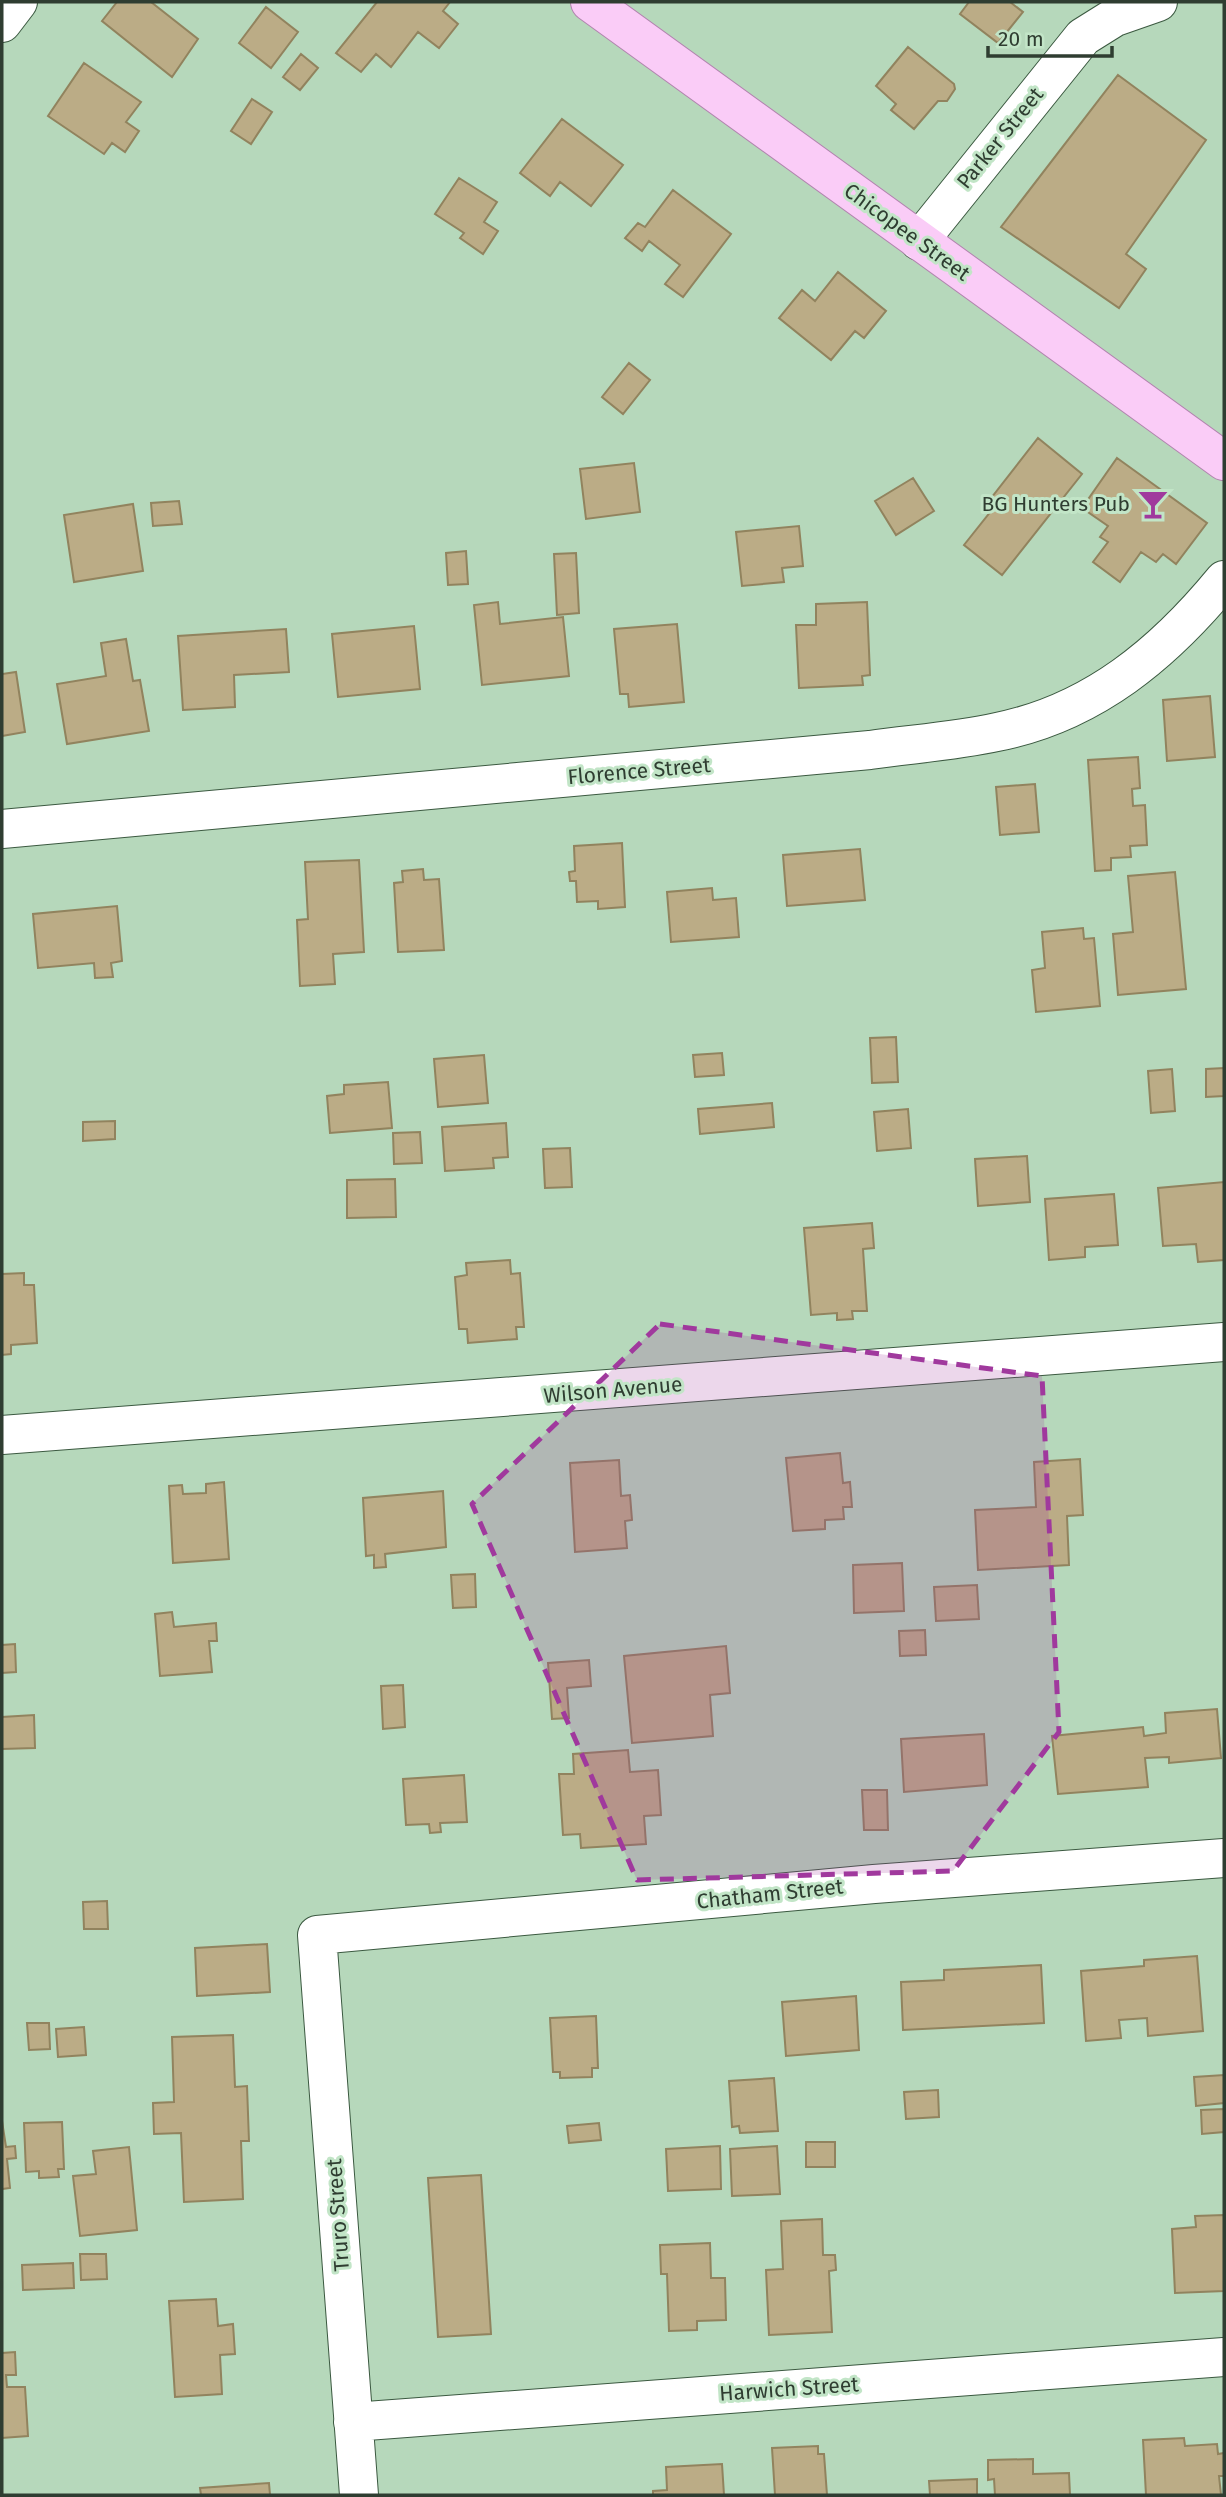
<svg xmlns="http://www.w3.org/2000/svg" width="1226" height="2497" font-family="'Fira Sans',sans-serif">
  <rect width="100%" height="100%" fill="#b6d8bb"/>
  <path fill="#bbac86" stroke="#91835e" stroke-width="2" d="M 117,2 L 151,2 L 198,39 L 172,77 L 102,21 Z
    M 377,2 L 450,2 L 443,11 L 458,24 L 439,48 L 418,32 L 391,67 L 376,54 L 361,72 L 336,53 Z
    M 969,2 L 1010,2 L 1023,12 L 998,43 L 960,14 Z
    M 266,7 L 298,32 L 271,68 L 239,43 Z
    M 908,47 L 954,84 L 955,89 L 947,101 L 938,101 L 914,129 L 891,110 L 896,104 L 876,86 Z
    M 301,54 L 318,68 L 300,90 L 283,77 Z
    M 84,63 L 141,102 L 126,122 L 139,131 L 125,152 L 112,143 L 104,154 L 48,116 Z
    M 1118,75 L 1206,140 L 1126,254 L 1146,269 L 1119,308 L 1001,227 Z
    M 252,99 L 272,112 L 251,144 L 231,131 Z
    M 562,119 L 623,165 L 591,206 L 560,182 L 550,196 L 520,173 Z
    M 459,178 L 497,202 L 484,222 L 498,231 L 483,254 L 460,238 L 464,233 L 435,214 Z
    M 673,190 L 731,234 L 683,297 L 665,284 L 680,265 L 649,241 L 642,251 L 625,238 L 638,223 L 645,227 Z
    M 838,272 L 886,311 L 864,338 L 855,331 L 831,360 L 779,318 L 802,290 L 815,301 Z
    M 629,363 L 650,380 L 623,414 L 602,397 Z
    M 1038,438 L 1082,474 L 1002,575 L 964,545 L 999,501 L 992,497 Z
    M 1117,458 L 1207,523 L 1176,564 L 1163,554 L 1156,562 L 1141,552 L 1120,582 L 1093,562 L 1108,542 L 1100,537 L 1108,526 L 1082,508 Z
    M 634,463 L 640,512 L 586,519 L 580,469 Z
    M 913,478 L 934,511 L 896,535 L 875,501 Z
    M 179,501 L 182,524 L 153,526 L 151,503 Z
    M 133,504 L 143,571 L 74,582 L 64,515 Z
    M 799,526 L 803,566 L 782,568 L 784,582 L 742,586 L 736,532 Z
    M 466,551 L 468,584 L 448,585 L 446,553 Z
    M 576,553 L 579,613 L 557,615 L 554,554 Z
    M 498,602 L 500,624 L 563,617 L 569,676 L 482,685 L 474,605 Z
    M 867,602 L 870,675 L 862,676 L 863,685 L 799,688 L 796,625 L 816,625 L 816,604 Z
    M 677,624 L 684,702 L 629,707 L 628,694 L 620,694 L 614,629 Z
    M 414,626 L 420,689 L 338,697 L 332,634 Z
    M 286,629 L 289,672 L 234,675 L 235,707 L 183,710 L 178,636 Z
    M 126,639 L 133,681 L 140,680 L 149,731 L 67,744 L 57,684 L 106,676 L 101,643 Z
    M 16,672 L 25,732 L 2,736 L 2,674 Z
    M 1210,696 L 1215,757 L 1167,761 L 1163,700 Z
    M 1138,757 L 1140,788 L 1132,789 L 1133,806 L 1145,805 L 1147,845 L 1130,846 L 1131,857 L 1111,858 L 1111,870 L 1095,871 L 1088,760 Z
    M 1035,784 L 1039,832 L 1000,835 L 996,787 Z
    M 622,843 L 625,907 L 598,909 L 598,901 L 577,902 L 576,881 L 570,881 L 569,872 L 575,871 L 574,846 Z
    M 860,849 L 865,900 L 787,906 L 783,855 Z
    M 359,860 L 364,952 L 333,954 L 335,984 L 300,986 L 297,920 L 308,919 L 305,862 Z
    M 423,869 L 424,880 L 439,879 L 444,950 L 398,952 L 394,883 L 403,882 L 402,871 Z
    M 1175,872 L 1186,989 L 1118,995 L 1113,934 L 1133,932 L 1128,876 Z
    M 712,888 L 713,900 L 736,898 L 739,937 L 671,942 L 667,892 Z
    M 117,906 L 122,961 L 111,963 L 113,977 L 95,978 L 94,963 L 38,968 L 33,914 Z
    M 1083,928 L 1084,939 L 1094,938 L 1100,1006 L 1036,1012 L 1032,970 L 1045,968 L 1042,932 Z
    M 896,1037 L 898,1082 L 872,1083 L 870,1038 Z
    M 722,1053 L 724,1075 L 695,1077 L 693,1055 Z
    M 484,1055 L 488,1103 L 438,1107 L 434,1059 Z
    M 1224,1068 L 1224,1096 L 1206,1097 L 1206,1069 Z
    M 1172,1069 L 1175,1111 L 1151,1113 L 1148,1071 Z
    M 388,1082 L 392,1128 L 330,1133 L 327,1096 L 344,1094 L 344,1085 Z
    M 772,1103 L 774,1127 L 700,1134 L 698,1109 Z
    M 908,1109 L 911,1148 L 877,1151 L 874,1112 Z
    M 115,1121 L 115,1139 L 83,1141 L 83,1122 Z
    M 506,1123 L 508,1157 L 493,1158 L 494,1168 L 445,1171 L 442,1127 Z
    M 420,1132 L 422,1163 L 394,1164 L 393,1133 Z
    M 570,1148 L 572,1187 L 545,1188 L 543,1149 Z
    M 1027,1156 L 1030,1202 L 978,1206 L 975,1159 Z
    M 395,1179 L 396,1217 L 347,1218 L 347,1180 Z
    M 1224,1182 L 1224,1260 L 1198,1262 L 1196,1244 L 1163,1246 L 1158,1188 Z
    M 1114,1194 L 1118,1245 L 1085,1247 L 1085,1257 L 1049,1260 L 1045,1199 Z
    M 872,1223 L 874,1248 L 863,1249 L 867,1311 L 852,1311 L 853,1319 L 837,1320 L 837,1313 L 811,1315 L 804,1228 Z
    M 510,1260 L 511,1274 L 520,1273 L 524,1327 L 516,1327 L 517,1339 L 468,1343 L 467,1329 L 459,1329 L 455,1277 L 467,1275 L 466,1263 Z
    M 24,1273 L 24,1285 L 34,1285 L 37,1343 L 11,1345 L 11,1354 L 2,1355 L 2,1274 Z
    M 840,1453 L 843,1483 L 850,1482 L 852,1507 L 843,1507 L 844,1519 L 825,1520 L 825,1529 L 793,1531 L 786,1458 Z
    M 1080,1459 L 1083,1515 L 1067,1516 L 1069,1565 L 978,1570 L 975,1510 L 1036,1507 L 1034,1462 Z
    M 619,1460 L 621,1496 L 630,1495 L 632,1520 L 625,1521 L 627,1548 L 575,1552 L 570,1463 Z
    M 224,1482 L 229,1559 L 173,1563 L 169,1486 L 182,1485 L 183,1494 L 206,1493 L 206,1484 Z
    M 443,1491 L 446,1547 L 385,1554 L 386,1567 L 374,1568 L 374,1555 L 366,1556 L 363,1498 Z
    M 902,1563 L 904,1611 L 854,1613 L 853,1565 Z
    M 475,1574 L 476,1607 L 453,1608 L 451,1575 Z
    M 977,1585 L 979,1619 L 936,1621 L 934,1587 Z
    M 172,1612 L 174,1627 L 216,1623 L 217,1641 L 209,1641 L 212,1672 L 160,1676 L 155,1614 Z
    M 925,1630 L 926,1655 L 900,1656 L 899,1631 Z
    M 15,1644 L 16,1672 L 2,1673 L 2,1645 Z
    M 726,1646 L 730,1693 L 710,1695 L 713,1736 L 632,1743 L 624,1656 Z
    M 589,1660 L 591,1686 L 567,1688 L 569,1718 L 552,1719 L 548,1663 Z
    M 403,1685 L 405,1727 L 383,1729 L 381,1686 Z
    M 1217,1709 L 1221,1758 L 1169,1763 L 1169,1757 L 1145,1758 L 1148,1787 L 1058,1794 L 1052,1736 L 1143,1727 L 1144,1736 L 1166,1733 L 1165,1713 Z
    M 34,1715 L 35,1748 L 2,1749 L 2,1717 Z
    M 984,1734 L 987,1785 L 904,1792 L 901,1739 Z
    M 628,1750 L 630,1772 L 658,1770 L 661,1815 L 644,1816 L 646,1844 L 581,1848 L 580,1834 L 563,1835 L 559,1774 L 574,1774 L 573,1754 Z
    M 464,1775 L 467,1822 L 440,1823 L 441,1832 L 430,1833 L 429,1824 L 406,1825 L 403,1779 Z
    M 862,1790 L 887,1790 L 888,1830 L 864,1830 Z
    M 107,1901 L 108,1929 L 84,1929 L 83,1902 Z
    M 267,1944 L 270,1992 L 197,1996 L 195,1948 Z
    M 1197,1956 L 1203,2031 L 1148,2036 L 1147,2018 L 1119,2020 L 1121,2038 L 1086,2041 L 1081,1971 L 1144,1966 L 1144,1960 Z
    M 1041,1965 L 1044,2023 L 903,2030 L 901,1982 L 944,1980 L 944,1970 Z
    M 856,1996 L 859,2050 L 786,2056 L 782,2002 Z
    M 596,2016 L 598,2068 L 592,2068 L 592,2077 L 560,2078 L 560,2072 L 553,2072 L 550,2018 Z
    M 27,2023 L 49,2023 L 50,2049 L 29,2050 Z
    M 84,2027 L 86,2055 L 58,2057 L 56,2029 Z
    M 233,2035 L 235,2087 L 247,2086 L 249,2141 L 241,2141 L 243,2199 L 184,2202 L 181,2133 L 154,2134 L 153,2103 L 174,2102 L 172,2037 Z
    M 1224,2075 L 1224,2103 L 1196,2106 L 1194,2077 Z
    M 774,2078 L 778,2131 L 740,2133 L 739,2126 L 732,2127 L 729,2081 Z
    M 938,2090 L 939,2117 L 906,2119 L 904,2092 Z
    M 1224,2109 L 1224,2132 L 1202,2134 L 1201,2110 Z
    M 2,2121 L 6,2147 L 15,2146 L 16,2158 L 7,2159 L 10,2188 L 2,2189 Z
    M 62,2122 L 64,2169 L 58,2169 L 59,2177 L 39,2178 L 39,2171 L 26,2172 L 24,2123 Z
    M 599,2123 L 601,2140 L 569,2143 L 567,2126 Z
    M 806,2142 L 835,2142 L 835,2167 L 806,2167 Z
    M 720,2146 L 721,2189 L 668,2191 L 666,2149 Z
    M 777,2146 L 780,2194 L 732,2196 L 730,2149 Z
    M 129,2147 L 137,2230 L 80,2236 L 73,2176 L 96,2174 L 93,2151 Z
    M 481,2175 L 491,2334 L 438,2337 L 428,2178 Z
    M 1224,2215 L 1224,2291 L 1175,2293 L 1172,2229 L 1196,2227 L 1195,2216 Z
    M 822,2219 L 823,2255 L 835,2255 L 836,2270 L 829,2271 L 832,2332 L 769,2335 L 766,2270 L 783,2269 L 781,2221 Z
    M 710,2243 L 711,2278 L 725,2278 L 726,2320 L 697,2321 L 697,2330 L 669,2331 L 667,2274 L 661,2274 L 660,2245 Z
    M 80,2254 L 106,2254 L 107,2279 L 81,2280 Z
    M 73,2263 L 74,2288 L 23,2290 L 22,2265 Z
    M 216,2299 L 218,2326 L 233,2324 L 235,2354 L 220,2355 L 222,2394 L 175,2397 L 169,2301 Z
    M 15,2352 L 16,2375 L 6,2375 L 7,2387 L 25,2387 L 28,2436 L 2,2438 L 2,2353 Z
    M 1184,2438 L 1185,2446 L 1217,2444 L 1218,2454 L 1224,2453 L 1224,2476 L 1219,2476 L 1221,2495 L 1146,2495 L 1143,2440 Z
    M 818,2446 L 818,2454 L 824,2454 L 827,2495 L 775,2495 L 772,2448 Z
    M 1033,2459 L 1033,2474 L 1069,2473 L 1070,2495 L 995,2495 L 994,2479 L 988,2480 L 988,2460 Z
    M 722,2464 L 724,2495 L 653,2495 L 653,2491 L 667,2490 L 666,2467 Z
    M 977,2479 L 977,2495 L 930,2495 L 929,2481 Z
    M 269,2483 L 270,2495 L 201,2495 L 200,2488 Z"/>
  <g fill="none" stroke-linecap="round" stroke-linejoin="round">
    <g stroke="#3b5940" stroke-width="40">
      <path id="minor" d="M 2,23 L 18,2
        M 919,241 L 1083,37 L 1115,17 L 1158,2
        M 2,829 L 870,750 C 912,744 956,741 997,732 C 1093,713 1164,653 1224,580
        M 2,1435 L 1224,1342
        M 353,2422 L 1224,2357
        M 359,2495 L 317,1935 L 874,1884 L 1224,1858"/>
    </g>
    <g stroke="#b184ae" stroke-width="40">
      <path id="major" d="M 590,2 L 1224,461"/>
    </g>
    <use href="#minor" stroke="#fff" stroke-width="38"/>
    <use href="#major" stroke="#faccf7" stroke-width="38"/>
  </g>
  <path fill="#a0399d" fill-opacity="0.2" stroke="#a0399d" stroke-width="5" stroke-dasharray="14 9" stroke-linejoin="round" d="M 660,1324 L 1042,1376 L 1059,1732 L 953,1871 L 637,1880 L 472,1504 Z"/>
  <defs>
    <g id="bar-bare" transform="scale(2.415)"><path d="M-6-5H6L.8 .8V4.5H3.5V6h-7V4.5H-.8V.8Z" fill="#a0399d" stroke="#c2e5c7" stroke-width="2.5" paint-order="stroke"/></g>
  </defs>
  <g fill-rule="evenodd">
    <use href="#bar-bare" x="1153" y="504"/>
  </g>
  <g text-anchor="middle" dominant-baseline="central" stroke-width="6" stroke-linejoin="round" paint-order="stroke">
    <g font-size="21" fill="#2f3d31" stroke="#c2e5c7">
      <text transform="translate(1000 138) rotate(-51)">Parker Street</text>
      <text transform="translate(907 232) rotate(36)">Chicopee Street</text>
      <text transform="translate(639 771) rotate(-5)">Florence Street</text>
      <text transform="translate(613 1390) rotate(-5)">Wilson Avenue</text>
      <text transform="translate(770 1894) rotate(-6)">Chatham Street</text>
      <text transform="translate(338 2215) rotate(-94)">Truro Street</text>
      <text transform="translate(789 2389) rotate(-4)">Harwich Street</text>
    </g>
    <g font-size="21" fill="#2f3d31" stroke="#c2e5c7" text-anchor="end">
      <text x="1130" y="504">BG Hunters Pub</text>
    </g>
  </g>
  <rect width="1226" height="2497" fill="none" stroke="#2f3d31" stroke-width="7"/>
  <path d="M988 46v10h124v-10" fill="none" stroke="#2f3d31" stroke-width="3.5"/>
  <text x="998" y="46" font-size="21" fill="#2f3d31" stroke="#c2e5c7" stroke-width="5" paint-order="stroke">20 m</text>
</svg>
